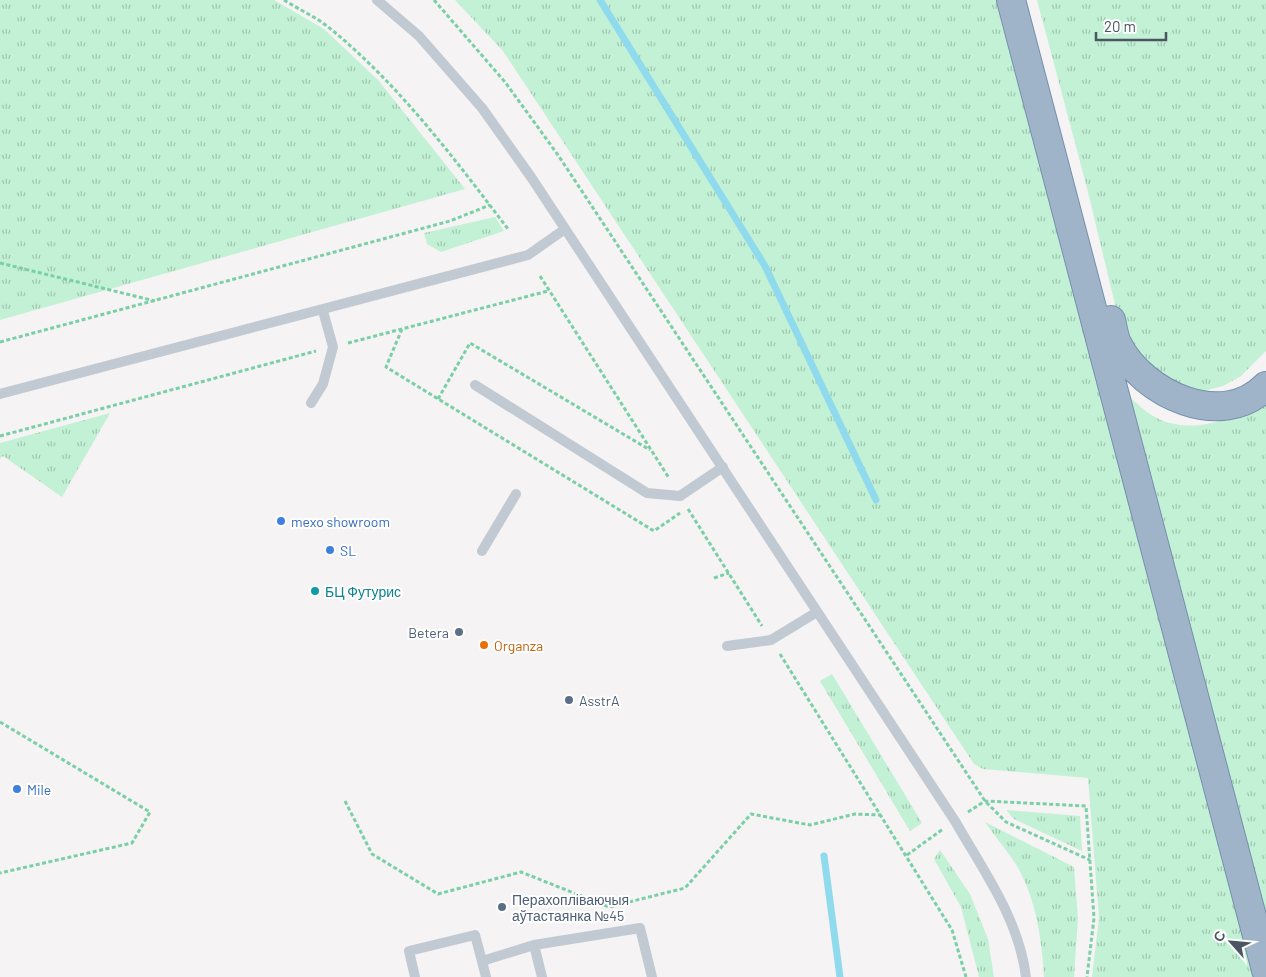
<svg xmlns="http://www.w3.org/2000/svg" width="1266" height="977" font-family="Barlow,sans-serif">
  <defs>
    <pattern id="grass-tufts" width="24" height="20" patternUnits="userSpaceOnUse" patternTransform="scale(1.25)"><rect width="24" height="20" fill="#c3f1d5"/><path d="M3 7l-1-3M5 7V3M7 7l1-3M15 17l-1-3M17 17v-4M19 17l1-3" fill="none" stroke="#a0c6b0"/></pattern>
  </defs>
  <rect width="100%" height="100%" fill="#f5f3f3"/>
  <path fill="url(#grass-tufts)" d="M 0,0 L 274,0 L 324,29 L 379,81 L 465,189 L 0,320 Z
    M 455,0 L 999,0 L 1256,977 L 1092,977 L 1099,918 L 1088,778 L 983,769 L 974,764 L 503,51 Z
    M 1037,0 L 1266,0 L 1266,351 L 1241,376 L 1223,386 L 1195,393 L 1170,384 L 1135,351 L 1120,325 L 1087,188 Z
    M 495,217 L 504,231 L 441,252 L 427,244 L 424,233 Z
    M 1128,396 C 1139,405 1152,418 1166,422 C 1203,433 1236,417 1266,398 L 1266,935 Z
    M 110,413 L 62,497 L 3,456 L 0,459 L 0,443 Z
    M 832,674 L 922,823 L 910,831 L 820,681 Z
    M 1006,810 L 1080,816 L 1082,851 L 1014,819 Z
    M 985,822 L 1074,867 L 1078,918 L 1074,977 L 1044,977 C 1042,940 1036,899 1017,866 C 1008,851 995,837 985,822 Z
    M 940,850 L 970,894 L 988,939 L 994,977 L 979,977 L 961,907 L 934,859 Z"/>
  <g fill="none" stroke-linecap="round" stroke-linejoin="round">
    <path stroke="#90daee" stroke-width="7" d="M 600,0 L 765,266 L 876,500
      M 824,856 L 840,977"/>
    <g stroke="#7690ad" stroke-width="30">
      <path id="trunk" d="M 1011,0 L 1266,970
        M 1111,320 C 1113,328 1114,338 1118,345 C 1143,394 1222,431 1266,386"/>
    </g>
    <path stroke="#7ad0a6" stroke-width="3" stroke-dasharray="4 2.5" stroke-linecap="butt" d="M 284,0 C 298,9 314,16 327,26 C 398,83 453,157 508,229
      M 434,0 L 505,82 L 558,155 L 985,801 L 1006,822 L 1090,860
      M 0,263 L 155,301
      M 540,276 L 669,478
      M 402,329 L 386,367 L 654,531 L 680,513
      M 0,342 L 450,221 L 490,205
      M 348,343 L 548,291
      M 438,399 L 470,343 L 650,450
      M 0,436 L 316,351
      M 688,509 L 762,626
      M 714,578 L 729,573
      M 780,654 L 952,930 L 966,977
      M 0,722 L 150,812 L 132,843 L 0,873
      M 345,801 L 372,854 L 438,894 L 521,872 L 609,907 L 685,888 L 751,814 L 810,825 L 855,814 L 881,815
      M 968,812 L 985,801 L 1086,806 L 1094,918 L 1087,977
      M 907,855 L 943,829"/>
    <path stroke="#c1cad2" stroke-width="10" d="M 377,0 L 419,36 L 482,108 L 531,177 L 955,821 C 983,870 1019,919 1026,977
      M 475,385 L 647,493 L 680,496 L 723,467
      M 0,394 L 528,255 L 565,229
      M 311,403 L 323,384 L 333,347 L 323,311
      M 482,551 L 516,494
      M 727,646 L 771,640 L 817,612
      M 534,945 L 542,977
      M 415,977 L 409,951 L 475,935 L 482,961
      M 486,977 L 482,961 L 534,945 L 640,928 L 652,977"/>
    <use href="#trunk" stroke="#9fb4c9" stroke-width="28"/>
  </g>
  <g fill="#3f7fe0" stroke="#fff" stroke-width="2">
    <circle cx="281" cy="521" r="5"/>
    <circle cx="330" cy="550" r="5"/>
    <circle cx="17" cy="789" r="5"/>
  </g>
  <circle fill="#0f9aa8" stroke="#fff" stroke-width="2" cx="315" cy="591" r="5"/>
  <g fill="#5c6f8a" stroke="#fff" stroke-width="2">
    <circle cx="459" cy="632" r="5"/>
    <circle cx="569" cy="700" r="5"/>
    <circle cx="502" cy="907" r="5"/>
  </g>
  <circle fill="#e8710a" stroke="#fff" stroke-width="2" cx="484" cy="645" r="5"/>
  <g text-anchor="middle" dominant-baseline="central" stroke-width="4" stroke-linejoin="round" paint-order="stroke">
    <g font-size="14" fill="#366cbe" stroke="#fff" text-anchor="start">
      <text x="291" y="521">mexo showroom</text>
      <text x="340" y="550">SL</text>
      <text x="27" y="789">Mile</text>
    </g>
    <g font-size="14" fill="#0d838f" stroke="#fff" text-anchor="start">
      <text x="325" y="591">БЦ Футурис</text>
    </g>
    <g font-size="14" fill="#4e5e75" stroke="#fff" text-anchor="start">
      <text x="449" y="632" text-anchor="end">Betera</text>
      <text x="579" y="700">AsstrA</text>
      <text x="512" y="899">Перахопліваючыя<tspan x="512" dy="16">аўтастаянка №45</tspan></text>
    </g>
    <g font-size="14" fill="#c56008" stroke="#fff" text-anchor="start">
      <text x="494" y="645">Organza</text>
    </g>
  </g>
  <g transform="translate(1231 942) rotate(297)" stroke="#ffffff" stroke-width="4" paint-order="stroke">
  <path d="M0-4L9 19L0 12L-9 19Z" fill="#4a5661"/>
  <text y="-8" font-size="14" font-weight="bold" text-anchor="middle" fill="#4a5661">С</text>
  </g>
  <path d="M1096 32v8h70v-8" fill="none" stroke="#4a5661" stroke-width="2.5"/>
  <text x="1104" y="32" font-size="15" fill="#4a5661" stroke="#ffffff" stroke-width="4" paint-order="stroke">20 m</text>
</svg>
